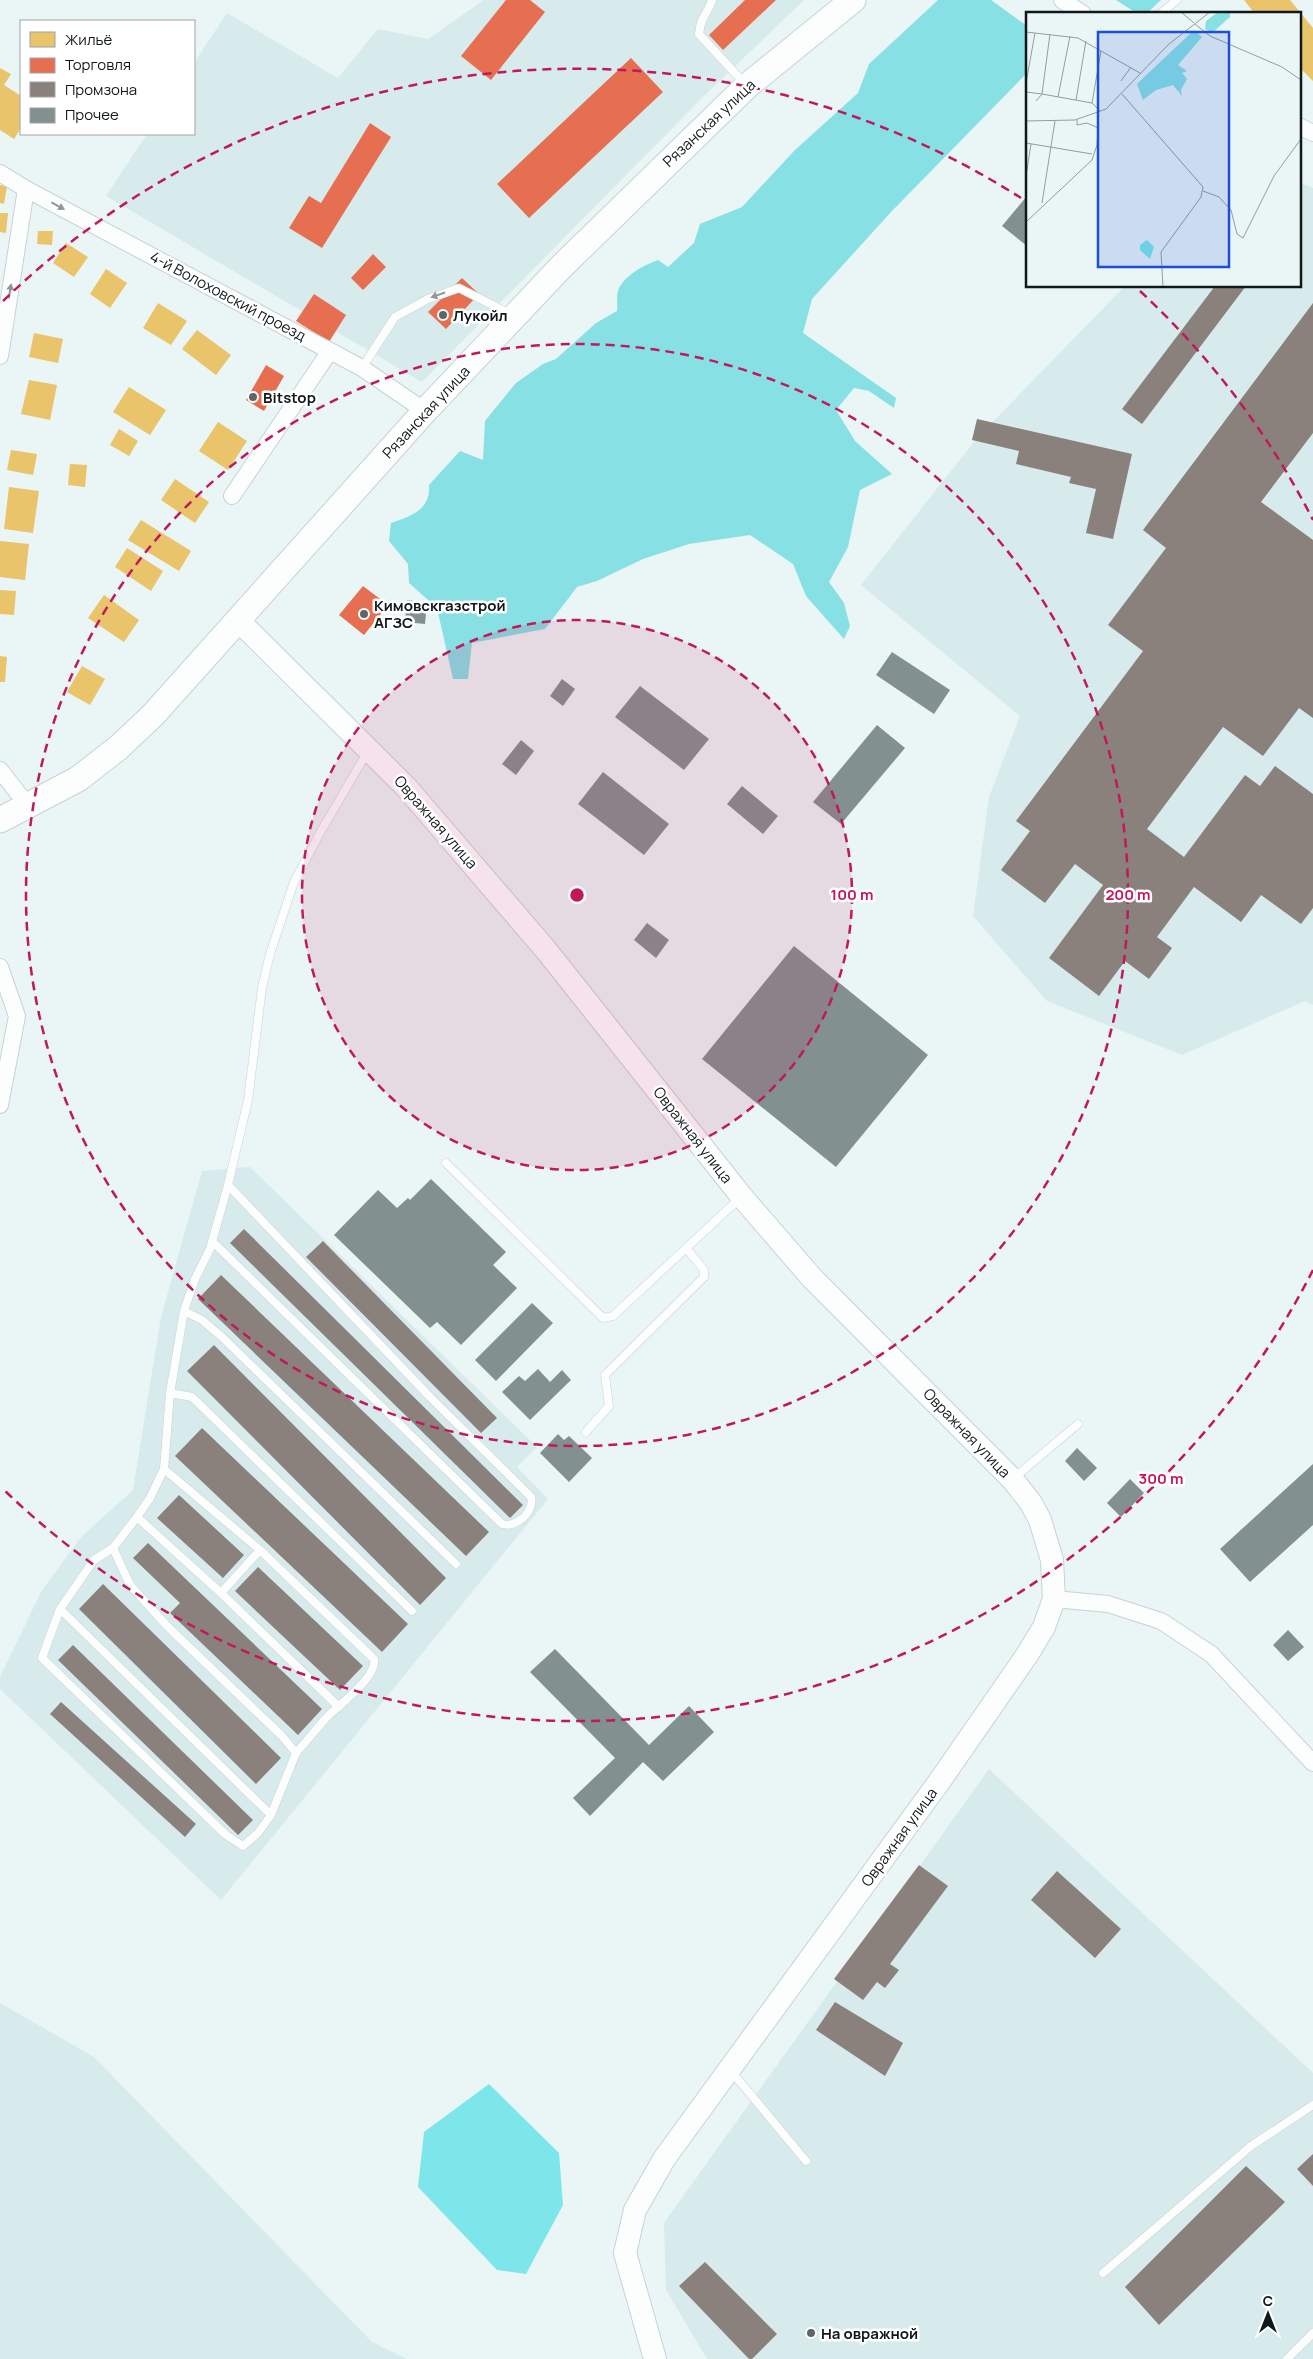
<svg xmlns="http://www.w3.org/2000/svg" width="1313" height="2359" font-family="Manrope,sans-serif">
  <rect width="100%" height="100%" fill="#eaf5f5"/>
  <path fill="#d7ebec" d="M 484,0 L 804,0 L 705,95 L 422,382 L 106,196 L 147,134 L 194,134 L 194,63 L 227,13 L 338,78 L 378,29 L 428,39 Z
    M 1299,182 L 1313,188 L 1313,1005 L 1305,1001 L 1182,1055 L 1047,1001 L 973,916 L 989,797 L 1020,716 L 861,585 L 977,438 L 1125,286 L 1299,286 Z
    M 250,1167 L 537,1447 L 517,1467 L 548,1499 L 221,1900 L 0,1689 L 0,1677 L 41,1592 L 81,1537 L 133,1490 L 161,1317 L 202,1171 Z
    M 989,1769 L 1313,2073 L 1313,2359 L 707,2359 L 666,2290 L 664,2223 Z
    M 0,2003 L 94,2057 L 372,2342 L 407,2359 L 0,2359 Z"/>
  <path fill="#87e0e4" d="M 938,0 L 991,0 L 1027,26 L 1027,73 L 891,212 L 812,299 L 803,333 L 896,398 L 894,408 L 869,391 L 854,388 L 836,410 L 855,441 L 892,474 L 860,490 L 848,547 L 829,582 L 844,603 L 850,626 L 844,639 L 806,596 L 793,564 L 750,535 L 689,544 L 643,559 L 597,581 L 577,587 L 545,629 L 472,643 L 468,679 L 453,679 L 437,608 L 409,583 L 408,564 L 389,541 L 391,523 C 411,516 431,510 429,485 L 460,451 L 483,460 L 485,421 L 516,383 L 543,364 L 556,359 L 596,323 L 617,311 C 618,305 616,297 618,291 C 623,276 644,265 658,260 L 668,267 L 694,243 L 700,224 L 742,207 L 795,150 L 858,93 L 869,64 Z
    M 1116,0 L 1161,0 L 1146,14 L 1138,14 Z"/>
  <path fill="#7ce6eb" d="M 489,2084 L 559,2153 L 563,2205 L 526,2274 L 497,2270 L 418,2187 L 424,2132 Z"/>
  <path fill="#e9c46a" d="M 1244,0 L 1290,0 L 1313,28 L 1313,81 L 1299,67 L 1299,14 L 1255,14 Z
    M 0,68 L 11,74 L 4,85 L 21,96 L 21,128 L 14,139 L 0,130 Z
    M 0,185 L 7,186 L 4,204 L 0,203 Z
    M 0,213 L 8,213 L 6,233 L 0,232 Z
    M 38,231 L 53,231 L 52,245 L 37,244 Z
    M 66,243 L 88,257 L 74,277 L 53,263 Z
    M 106,269 L 127,283 L 110,308 L 90,294 Z
    M 158,303 L 187,321 L 171,345 L 143,328 Z
    M 197,330 L 231,355 L 216,375 L 182,349 Z
    M 34,333 L 63,339 L 58,363 L 29,357 Z
    M 29,380 L 57,385 L 50,420 L 21,414 Z
    M 129,387 L 166,410 L 150,435 L 113,412 Z
    M 218,422 L 247,441 L 228,470 L 199,451 Z
    M 119,429 L 138,441 L 129,456 L 110,445 Z
    M 11,450 L 37,454 L 33,475 L 7,470 Z
    M 70,464 L 87,465 L 85,487 L 68,485 Z
    M 175,479 L 209,502 L 195,523 L 161,500 Z
    M 9,487 L 39,491 L 33,533 L 4,529 Z
    M 141,520 L 191,551 L 179,571 L 128,540 Z
    M 0,541 L 29,544 L 25,580 L 0,577 Z
    M 127,548 L 163,571 L 151,591 L 115,567 Z
    M 0,590 L 16,591 L 14,615 L 0,614 Z
    M 104,595 L 139,620 L 124,642 L 88,618 Z
    M 0,656 L 7,657 L 5,682 L 0,682 Z
    M 82,666 L 105,679 L 90,705 L 67,692 Z"/>
  <path fill="#e76f51" d="M 506,0 L 530,0 L 545,12 L 491,80 L 461,56 Z
    M 745,0 L 776,0 L 723,50 L 709,35 Z
    M 631,58 L 663,92 L 529,218 L 497,184 Z
    M 370,123 L 391,137 L 322,248 L 289,228 L 309,196 L 321,203 Z
    M 373,254 L 386,267 L 363,290 L 351,278 Z
    M 462,278 L 479,294 L 446,329 L 428,312 Z
    M 314,294 L 346,315 L 329,342 L 296,321 Z
    M 266,365 L 284,376 L 264,411 L 246,400 Z
    M 363,586 L 388,605 L 364,635 L 339,615 Z"/>
  <path fill="#8a817c" d="M 1215,286 L 1246,286 L 1142,424 L 1122,409 Z
    M 1313,303 L 1313,433 L 1261,502 L 1313,540 L 1313,718 L 1299,708 L 1263,756 L 1223,727 L 1147,829 L 1184,857 L 1245,775 L 1260,786 L 1275,766 L 1313,794 L 1313,908 L 1301,924 L 1261,895 L 1241,922 L 1194,887 L 1157,937 L 1172,948 L 1149,979 L 1125,961 L 1099,996 L 1049,958 L 1103,885 L 1075,864 L 1045,903 L 1001,870 L 1030,831 L 1016,821 L 1143,651 L 1108,625 L 1166,548 L 1143,530 Z
    M 977,419 L 1132,454 L 1113,539 L 1086,533 L 1096,489 L 1069,483 L 1071,477 L 1016,464 L 1019,451 L 972,440 Z
    M 244,1229 L 523,1505 L 510,1518 L 230,1243 Z
    M 323,1241 L 497,1418 L 481,1433 L 306,1257 Z
    M 221,1275 L 489,1532 L 466,1556 L 198,1299 Z
    M 214,1345 L 446,1578 L 420,1605 L 187,1371 Z
    M 202,1428 L 408,1624 L 382,1652 L 175,1456 Z
    M 179,1495 L 244,1555 L 223,1578 L 157,1518 Z
    M 148,1543 L 322,1709 L 298,1735 L 170,1613 L 180,1603 L 133,1558 Z
    M 258,1567 L 363,1666 L 340,1690 L 235,1591 Z
    M 103,1584 L 281,1758 L 256,1784 L 79,1609 Z
    M 73,1645 L 253,1820 L 238,1835 L 58,1660 Z
    M 61,1702 L 196,1824 L 185,1837 L 50,1714 Z
    M 919,1865 L 948,1886 L 890,1964 L 899,1970 L 885,1988 L 877,1982 L 863,2000 L 834,1979 Z
    M 1057,1871 L 1121,1929 L 1095,1958 L 1031,1900 Z
    M 835,2002 L 903,2043 L 885,2076 L 816,2030 Z
    M 1313,2154 L 1313,2186 L 1297,2169 Z
    M 1246,2166 L 1285,2202 L 1159,2325 L 1125,2287 Z
    M 705,2262 L 777,2334 L 752,2359 L 749,2359 L 679,2286 Z"/>
  <path fill="#829090" d="M 1027,196 L 1027,246 L 1002,226 Z
    M 407,600 L 427,603 L 425,624 L 405,622 Z
    M 892,652 L 950,690 L 934,714 L 876,675 Z
    M 562,679 L 575,689 L 563,706 L 550,696 Z
    M 640,686 L 709,739 L 684,770 L 615,717 Z
    M 877,725 L 905,748 L 841,824 L 813,802 Z
    M 521,740 L 534,751 L 516,775 L 502,764 Z
    M 603,772 L 669,824 L 644,855 L 578,804 Z
    M 742,786 L 778,816 L 763,834 L 727,804 Z
    M 647,923 L 669,940 L 656,958 L 634,940 Z
    M 794,946 L 928,1055 L 836,1167 L 702,1059 Z
    M 431,1179 L 506,1252 L 493,1265 L 517,1288 L 461,1345 L 437,1322 L 430,1328 L 334,1235 L 378,1190 L 397,1208 L 408,1198 L 410,1200 Z
    M 532,1303 L 553,1323 L 496,1381 L 475,1360 Z
    M 538,1369 L 550,1382 L 562,1370 L 571,1380 L 530,1420 L 502,1392 L 519,1376 L 525,1381 Z
    M 558,1434 L 564,1440 L 569,1436 L 592,1458 L 569,1482 L 540,1453 Z
    M 1077,1448 L 1097,1468 L 1084,1481 L 1065,1461 Z
    M 1313,1464 L 1313,1525 L 1250,1582 L 1220,1549 Z
    M 1130,1479 L 1144,1493 L 1121,1517 L 1107,1503 Z
    M 1288,1630 L 1304,1647 L 1288,1661 L 1273,1645 Z
    M 555,1649 L 649,1745 L 689,1706 L 714,1732 L 663,1781 L 643,1762 L 590,1816 L 573,1798 L 615,1758 L 530,1672 Z"/>
  <g fill="none" stroke-linecap="round" stroke-linejoin="round">
    <g stroke="#c9d2d2" stroke-width="9">
      <path id="lane" d="M 712,0 C 707,16 701,15 699,34 L 745,84
        M 1160,14 L 1177,0
        M 362,368 L 395,317 L 428,299 L 459,288 L 512,315
        M 446,1163 L 603,1318 L 613,1316 L 740,1198
        M 212,1241 L 502,1524 C 516,1528 535,1512 531,1497 L 430,1397 L 228,1185
        M 184,1311 L 202,1320 L 222,1337 L 456,1564
        M 170,1393 L 192,1397 L 412,1611
        M 586,1432 L 609,1406 L 605,1375 L 704,1277 L 704,1270 L 687,1249
        M 164,1469 L 260,1550 L 374,1659 C 378,1676 339,1705 327,1717 C 316,1729 307,1741 296,1753
        M 1014,1478 L 1078,1424
        M 137,1517 L 221,1593 L 339,1707
        M 113,1548 L 130,1585 L 167,1626 L 281,1735 L 296,1753 L 271,1815
        M 221,1593 L 260,1550
        M 60,1609 L 271,1815 L 258,1833 L 243,1846 L 226,1835 L 42,1658 L 60,1609 L 94,1560 L 113,1548 L 137,1517 L 150,1498 L 164,1469 L 170,1393 L 184,1311 L 195,1279 L 210,1249 L 228,1185 L 248,1100 L 262,988 L 270,954 L 294,882 L 320,833 L 362,761 L 369,754
        M 731,2071 L 806,2161
        M 1103,2273 L 1251,2146 L 1313,2105
        M 1287,2359 L 1313,2333"/>
    </g>
    <g stroke="#c9d2d2" stroke-width="18">
      <path id="street" d="M 1062,0 L 1083,14
        M 1299,126 L 1313,133
        M 0,173 L 26,189 L 362,368 L 425,411
        M 0,356 L 26,189
        M 232,496 L 330,351
        M 0,770 L 28,806
        M 0,967 L 17,1016 L 0,1105
        M 1054,1599 L 1108,1604 L 1161,1621 L 1211,1654 L 1313,1763"/>
    </g>
    <g stroke="#c9d2d2" stroke-width="24">
      <path id="secondary" d="M 239,621 L 406,787 L 546,950 L 742,1197 L 812,1278 L 1013,1480 L 1031,1503 L 1040,1520 L 1052,1560 L 1054,1599 L 1044,1627 L 1027,1655 L 939,1782 L 664,2159 L 635,2210 L 625,2253 L 655,2359"/>
    </g>
    <g stroke="#c9d2d2" stroke-width="27">
      <path id="primary" d="M 0,820 L 78,779 L 118,748 L 153,715 L 425,411 L 562,266 L 747,86 L 853,0"/>
    </g>
    <use href="#lane" stroke="#fcfefe" stroke-width="8"/>
    <use href="#street" stroke="#fcfefe" stroke-width="16"/>
    <use href="#secondary" stroke="#fcfefe" stroke-width="22"/>
    <use href="#primary" stroke="#fcfefe" stroke-width="25"/>
  </g>
  <defs><path id="oneway-solid" d="M-6-.8H1V-3.2L6.5 0L1 3.2V.8H-6Z" transform="scale(1.25)"/></defs>
  <g fill="#929697">
    <use href="#oneway-solid" transform="translate(58 206) rotate(28)"/>
    <use href="#oneway-solid" transform="translate(10 291) rotate(-81)"/>
    <use href="#oneway-solid" transform="translate(438 295) rotate(161)"/>
  </g>
  <circle cx="577" cy="895" r="275" fill="#c2185b" fill-opacity=".12"/>
  <g fill="none" stroke="#c2185b" stroke-width="2.5" stroke-dasharray="9 6">
    <circle cx="577" cy="895" r="275"/>
    <circle cx="577" cy="895" r="551"/>
    <path d="M1313 1270A826 826 0 0 1 3 1489M3 301A826 826 0 0 1 1021 198M1140 291A826 826 0 0 1 1313 520"/>
  </g>
  <g fill="#5d6566" stroke="#fff" stroke-width="2">
    <circle cx="443" cy="315" r="5"/>
    <circle cx="253" cy="397" r="5"/>
    <circle cx="364" cy="614" r="5"/>
    <circle cx="811" cy="2333" r="5"/>
  </g>
  <g text-anchor="middle" dominant-baseline="central" stroke-width="5" stroke-linejoin="round" paint-order="stroke">
    <g font-size="15" fill="#111819" stroke="#fff">
      <text transform="translate(709 123) rotate(-43)">Рязанская улица</text>
      <text transform="translate(228 296) rotate(28)">4-й Волоховский проезд</text>
      <text transform="translate(426 412) rotate(-47)">Рязанская улица</text>
      <text transform="translate(436 822) rotate(49)">Овражная улица</text>
      <text transform="translate(693 1135) rotate(52)">Овражная улица</text>
      <text transform="translate(967 1433) rotate(46)">Овражная улица</text>
      <text transform="translate(899 1837) rotate(-54)">Овражная улица</text>
    </g>
    <g font-size="15" font-weight="bold" fill="#111819" stroke="#fff" text-anchor="start">
      <text x="453" y="315">Лукойл</text>
      <text x="263" y="397">Bitstop</text>
      <text x="374" y="605">Кимовскгазстрой<tspan x="374" dy="17">АГЗС</tspan></text>
      <text x="821" y="2333">На овражной</text>
    </g>
  </g>
  <g transform="translate(1026 12)">
    <rect width="275" height="275" fill="#eaf5f5"/>
    <path d="M 192,0 L 204,0 L 204,5 L 186,21 L 179,17 L 180,9 ZM 168,18 L 176,25 L 152,53 L 161,59 L 156,61 L 161,67 L 155,78 L 156,84 L 147,73 L 130,78 L 117,88 L 111,72 Z" fill="#87e0e4"/>
    <path d="M 121,228 L 128,235 L 124,247 L 114,238 L 114,233 Z" fill="#7ce6eb"/>
    <path fill="none" stroke="#939d9d" stroke-width="1" d="M 155,0 L 168,11M 169,12 L 184,24 L 256,55 L 275,68M 0,20 L 52,26 L 114,61M 95,69 L 105,55M 0,71 L 9,21M 0,80 L 16,82 L 24,22M 96,82 L 177,175 L 175,185 L 135,240 L 137,275M 32,85 L 44,24M 50,88 L 60,29M 10,89 L 16,82 L 66,91 L 74,99M 66,91 L 75,39M 0,109 L 49,108 L 80,97 L 143,32 L 184,0M 0,131 L 66,142M 0,164 L 5,132M 177,179 L 193,185 L 205,198 L 211,222 L 217,226 L 248,164 L 275,127M 16,191 L 29,109M 0,210 L 66,148 L 71,133 L 72,116 L 61,111 L 51,113 L 51,108"/>
    <path fill="#1d4ed8" fill-opacity="0.15" stroke="#1d4ed8" stroke-width="2.5" d="M 72,20 L 203,20 L 203,255 L 72,255 Z"/>
    <rect width="275" height="275" fill="none" stroke="#111819" stroke-width="2.5"/>
  </g>
  <circle cx="577" cy="895" r="8" fill="#c2185b" stroke="#fff" stroke-width="2.5"/>
  <g font-size="15" text-anchor="middle" font-weight="bold" fill="#c2185b" stroke="#fff" stroke-width="5" stroke-linejoin="round" paint-order="stroke">
    <text x="852" y="900">100 m</text>
    <text x="1128" y="900">200 m</text>
    <text x="1161" y="1484">300 m</text>
  </g>
  <rect x="20" y="20" width="175" height="115" fill="#ffffff" stroke="#a0a3a3"/>
  <rect x="30" y="32" width="25" height="15" fill="#e9c46a" stroke="#a0a3a3"/>
  <text x="65" y="45" font-size="15" fill="#111819">Жильё</text>
  <rect x="30" y="58" width="25" height="15" fill="#e76f51" stroke="#a0a3a3"/>
  <text x="65" y="70" font-size="15" fill="#111819">Торговля</text>
  <rect x="30" y="82" width="25" height="15" fill="#8a817c" stroke="#a0a3a3"/>
  <text x="65" y="95" font-size="15" fill="#111819">Промзона</text>
  <rect x="30" y="108" width="25" height="15" fill="#829090" stroke="#a0a3a3"/>
  <text x="65" y="120" font-size="15" fill="#111819">Прочее</text>
  <g transform="translate(1268 2314)" stroke="#ffffff" stroke-width="4" paint-order="stroke">
  <path d="M0-4L9 19L0 12L-9 19Z" fill="#111819"/>
  <text y="-8" font-size="14" font-weight="bold" text-anchor="middle" fill="#111819">С</text>
  </g>
</svg>
